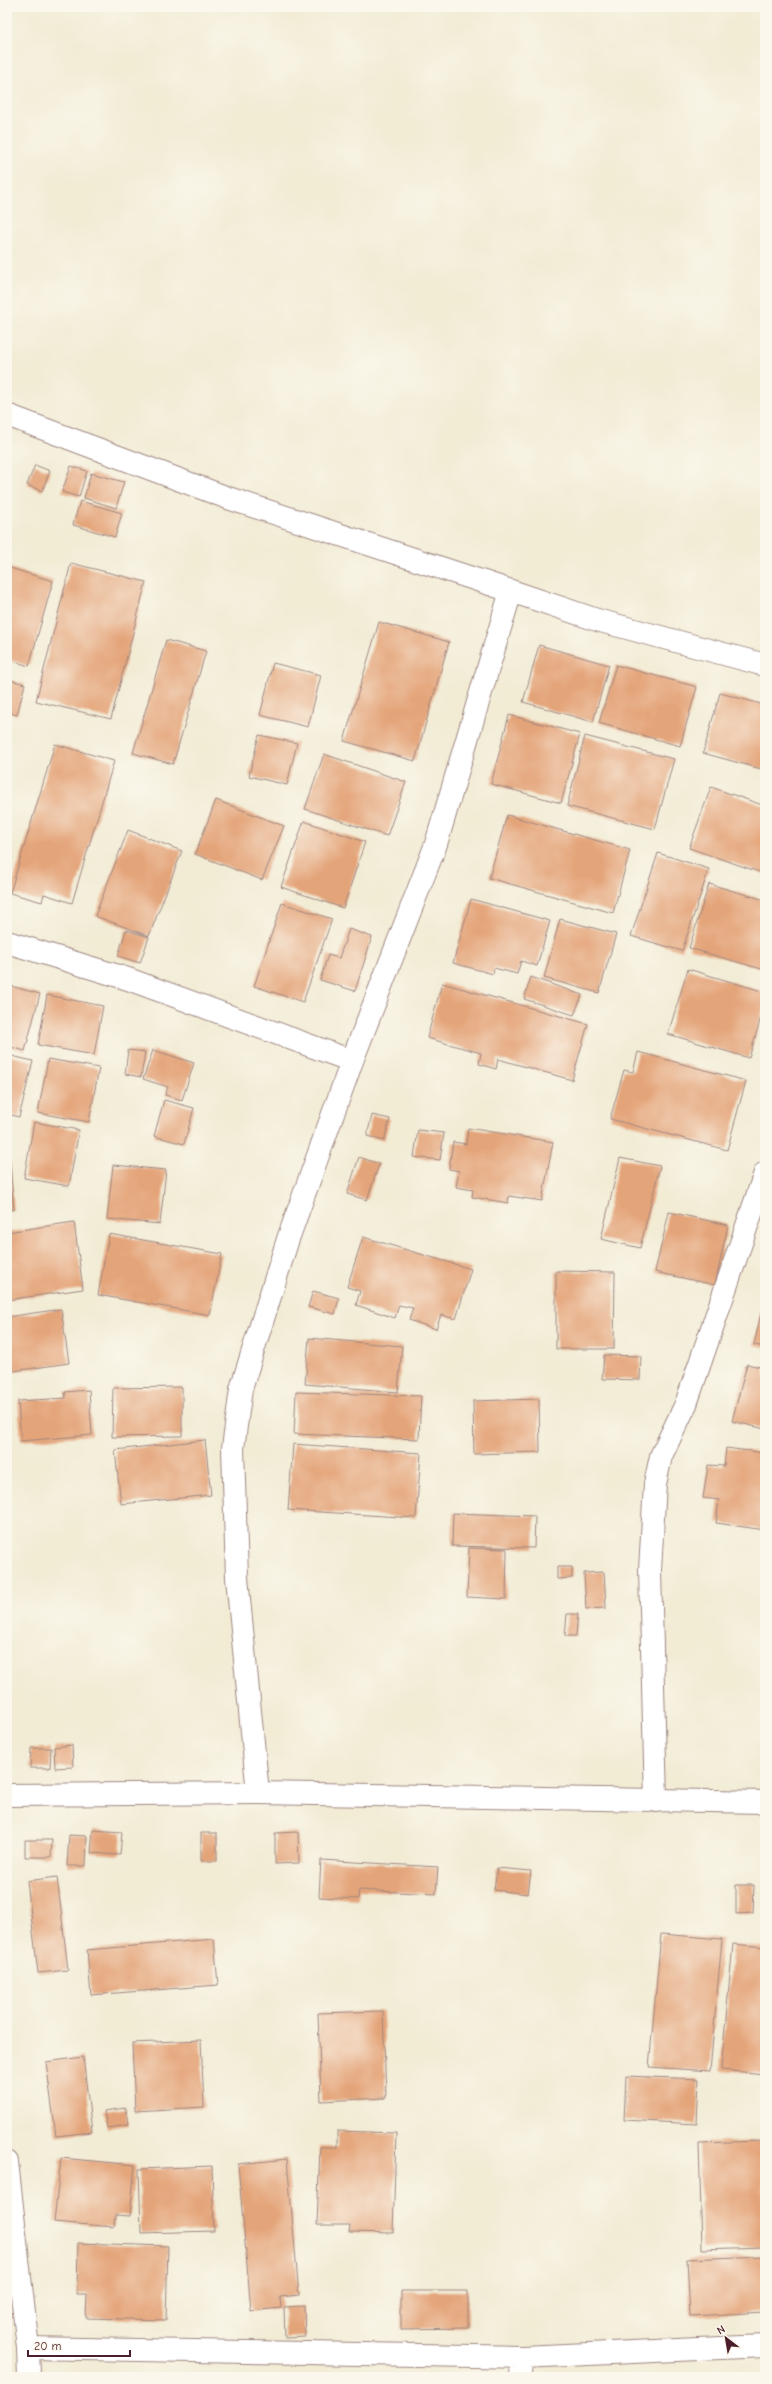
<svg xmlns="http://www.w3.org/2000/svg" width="772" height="2384" font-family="'Comic Neue',sans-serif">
  <rect width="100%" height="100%" fill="#fbf7ec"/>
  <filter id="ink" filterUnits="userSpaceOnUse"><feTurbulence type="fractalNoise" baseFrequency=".025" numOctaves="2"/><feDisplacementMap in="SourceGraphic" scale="8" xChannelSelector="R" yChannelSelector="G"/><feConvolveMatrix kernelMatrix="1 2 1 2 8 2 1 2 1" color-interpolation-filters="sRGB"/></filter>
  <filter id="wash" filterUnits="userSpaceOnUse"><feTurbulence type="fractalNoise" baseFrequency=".012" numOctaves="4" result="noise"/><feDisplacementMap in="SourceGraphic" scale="16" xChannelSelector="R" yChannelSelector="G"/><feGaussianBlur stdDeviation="0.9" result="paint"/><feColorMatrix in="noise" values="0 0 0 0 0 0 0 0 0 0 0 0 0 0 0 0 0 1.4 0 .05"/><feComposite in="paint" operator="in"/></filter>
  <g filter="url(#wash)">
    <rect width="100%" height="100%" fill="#f2ecd5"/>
    <g id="blocks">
      <path fill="#e4a479" d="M 35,465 L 50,471 L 42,491 L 27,485 Z
        M 71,466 L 87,471 L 79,497 L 62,492 Z
        M 91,473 L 124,482 L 116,508 L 84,498 Z
        M 80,501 L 122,513 L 115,537 L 73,525 Z
        M 71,563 L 146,582 L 111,719 L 36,701 Z
        M 7,567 L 53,581 L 29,666 L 7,659 Z
        M 379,622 L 449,642 L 415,761 L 344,741 Z
        M 166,640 L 206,651 L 173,764 L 133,753 Z
        M 539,645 L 609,665 L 593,722 L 523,702 Z
        M 273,663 L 321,675 L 308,727 L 260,715 Z
        M 616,665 L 697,687 L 680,746 L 599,723 Z
        M 7,679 L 25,684 L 17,715 L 7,712 Z
        M 720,693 L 765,705 L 765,770 L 703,753 Z
        M 509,715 L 580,734 L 561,803 L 491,784 Z
        M 259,735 L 297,743 L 287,785 L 249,776 Z
        M 585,736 L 674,759 L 655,829 L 567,806 Z
        M 55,744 L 114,761 L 72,903 L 44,894 L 42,902 L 10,893 Z
        M 324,754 L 406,782 L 387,836 L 305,809 Z
        M 711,787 L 765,806 L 765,874 L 689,848 Z
        M 216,800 L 284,826 L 262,880 L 195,854 Z
        M 507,815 L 630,850 L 613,913 L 489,878 Z
        M 304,821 L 365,842 L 343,908 L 281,887 Z
        M 128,830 L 182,851 L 149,936 L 95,916 Z
        M 658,853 L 709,869 L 682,951 L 631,936 Z
        M 709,884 L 765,900 L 765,970 L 689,948 Z
        M 471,899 L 550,921 L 537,966 L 521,961 L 517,974 L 494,968 L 493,974 L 453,963 Z
        M 282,903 L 332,919 L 303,1002 L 254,986 Z
        M 560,919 L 616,934 L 599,993 L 544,978 Z
        M 349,929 L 372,937 L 355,991 L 320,980 L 328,955 L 339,958 Z
        M 126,930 L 149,937 L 140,963 L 118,956 Z
        M 688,969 L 765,992 L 765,1004 L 749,1058 L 668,1034 Z
        M 531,977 L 582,995 L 574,1015 L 524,999 Z
        M 442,983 L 588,1024 L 572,1080 L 498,1059 L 496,1069 L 479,1064 L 481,1053 L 427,1038 Z
        M 7,985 L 40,994 L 25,1051 L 7,1046 Z
        M 47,995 L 103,1006 L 94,1055 L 38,1045 Z
        M 128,1050 L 145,1052 L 141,1077 L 125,1074 Z
        M 153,1050 L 194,1063 L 182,1100 L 165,1095 L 168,1087 L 143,1079 Z
        M 638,1052 L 746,1081 L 727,1150 L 610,1119 L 624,1070 L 633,1072 Z
        M 7,1055 L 33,1061 L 19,1117 L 7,1114 Z
        M 48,1059 L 99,1068 L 89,1122 L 38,1113 Z
        M 164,1100 L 194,1108 L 184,1144 L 154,1136 Z
        M 372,1115 L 390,1119 L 384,1141 L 367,1136 Z
        M 34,1122 L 79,1130 L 69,1186 L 24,1178 Z
        M 468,1128 L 553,1142 L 542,1201 L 509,1196 L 508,1203 L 472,1197 L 473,1190 L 456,1187 L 459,1171 L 449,1169 L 453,1142 L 466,1144 Z
        M 418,1130 L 444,1133 L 440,1160 L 414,1157 Z
        M 7,1152 L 9,1152 L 14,1210 L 7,1210 Z
        M 359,1157 L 379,1164 L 367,1200 L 347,1194 Z
        M 620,1158 L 660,1166 L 640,1248 L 601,1239 Z
        M 113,1165 L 166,1170 L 160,1224 L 107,1219 Z
        M 669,1212 L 728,1225 L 715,1285 L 655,1272 Z
        M 74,1222 L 83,1289 L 7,1300 L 7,1232 Z
        M 109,1234 L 222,1254 L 210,1315 L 98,1295 Z
        M 363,1237 L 471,1269 L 456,1319 L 441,1315 L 436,1329 L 409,1320 L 413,1308 L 399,1305 L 395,1318 L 356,1305 L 360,1291 L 347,1287 Z
        M 556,1271 L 615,1272 L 614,1349 L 556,1349 Z
        M 313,1291 L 339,1298 L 335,1314 L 308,1307 Z
        M 61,1309 L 69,1363 L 7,1372 L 7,1317 Z
        M 761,1313 L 765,1313 L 765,1347 L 754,1345 Z
        M 309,1338 L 402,1346 L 398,1392 L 305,1384 Z
        M 604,1355 L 641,1356 L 640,1380 L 602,1379 Z
        M 747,1364 L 765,1368 L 765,1429 L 732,1421 Z
        M 182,1387 L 182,1436 L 112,1437 L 113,1388 Z
        M 89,1390 L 92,1435 L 21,1441 L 18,1401 L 66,1398 L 65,1392 Z
        M 296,1392 L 421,1396 L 419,1439 L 294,1434 Z
        M 539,1399 L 540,1452 L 474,1454 L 473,1401 Z
        M 205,1440 L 211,1495 L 121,1504 L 115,1450 Z
        M 293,1444 L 421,1453 L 416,1518 L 288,1510 Z
        M 726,1448 L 765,1453 L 765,1530 L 716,1523 L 719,1500 L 703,1498 L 708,1465 L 724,1466 Z
        M 453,1513 L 535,1516 L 534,1548 L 452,1546 Z
        M 469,1548 L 507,1549 L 506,1599 L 467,1597 Z
        M 557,1567 L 572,1567 L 572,1578 L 557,1579 Z
        M 604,1572 L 606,1608 L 586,1609 L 584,1573 Z
        M 567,1614 L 578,1614 L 576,1636 L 565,1636 Z
        M 72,1745 L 73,1767 L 55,1768 L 54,1747 Z
        M 31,1748 L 51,1748 L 50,1768 L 30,1768 Z
        M 93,1830 L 122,1832 L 120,1855 L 91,1853 Z
        M 298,1832 L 299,1863 L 275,1864 L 275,1833 Z
        M 201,1833 L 217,1833 L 217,1861 L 201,1861 Z
        M 69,1835 L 87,1836 L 86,1866 L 67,1866 Z
        M 25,1840 L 52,1840 L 51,1857 L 25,1857 Z
        M 321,1860 L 438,1867 L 436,1894 L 359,1890 L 358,1899 L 319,1897 Z
        M 497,1868 L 531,1871 L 528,1894 L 494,1890 Z
        M 57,1877 L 68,1970 L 38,1973 L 27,1881 Z
        M 736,1885 L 754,1885 L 753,1913 L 736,1914 Z
        M 661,1934 L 722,1939 L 710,2071 L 649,2067 Z
        M 214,1939 L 218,1985 L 91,1995 L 87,1950 Z
        M 733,1944 L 765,1947 L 765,2074 L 721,2070 Z
        M 383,2011 L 386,2098 L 321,2101 L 318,2013 Z
        M 201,2040 L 204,2107 L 135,2111 L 132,2043 Z
        M 83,2057 L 92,2132 L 56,2136 L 46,2062 Z
        M 626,2076 L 699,2079 L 697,2124 L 624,2120 Z
        M 126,2108 L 128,2125 L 107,2128 L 104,2111 Z
        M 337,2131 L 396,2133 L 393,2233 L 349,2232 L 350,2225 L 317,2225 L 320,2147 L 337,2147 Z
        M 762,2141 L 764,2247 L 702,2249 L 699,2143 Z
        M 61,2158 L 135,2165 L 130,2216 L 115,2215 L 114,2227 L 54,2222 Z
        M 287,2159 L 299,2295 L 280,2297 L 281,2308 L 251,2311 L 238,2164 Z
        M 212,2166 L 214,2231 L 141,2233 L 139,2169 Z
        M 78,2243 L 168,2246 L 166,2320 L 86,2318 L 87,2294 L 77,2294 Z
        M 765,2256 L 765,2312 L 690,2316 L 687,2259 Z
        M 401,2291 L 468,2291 L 468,2328 L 401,2329 Z
        M 304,2306 L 305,2337 L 285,2338 L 284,2307 Z"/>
    </g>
  </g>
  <g filter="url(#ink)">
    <use href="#blocks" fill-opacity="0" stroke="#9e8680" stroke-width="1"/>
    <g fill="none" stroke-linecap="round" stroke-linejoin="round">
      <g stroke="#9e8680" stroke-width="24">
        <path id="minor" d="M 7,415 L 228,498 L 511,591 L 597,620 L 765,665
          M 7,942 L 128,979 L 352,1061
          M 258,1793 L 237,1578 L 233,1448 L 241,1389 L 288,1239 L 352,1061 L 436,844 L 511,591
          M 7,1795 L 258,1793 L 765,1802
          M 656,1801 L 650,1570 L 655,1484 L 661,1456 L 686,1404 L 765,1173
          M 28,2348 L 522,2357 L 765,2346
          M 521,2377 L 522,2357"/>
      </g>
      <g stroke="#9e8680" stroke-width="24">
        <path id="tertiary" d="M 7,2162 L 28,2348 L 29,2377"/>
      </g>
      <use href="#minor" stroke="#fff" stroke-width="22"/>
      <use href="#tertiary" stroke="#fff" stroke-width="22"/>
    </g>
  </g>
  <rect width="772" height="2384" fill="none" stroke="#fbf7ec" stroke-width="24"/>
  <g transform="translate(726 2338) rotate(329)" stroke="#fbf7ec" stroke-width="3" paint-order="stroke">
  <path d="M0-3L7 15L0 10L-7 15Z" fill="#4a1f2b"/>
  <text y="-6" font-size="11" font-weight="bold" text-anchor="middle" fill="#4a1f2b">N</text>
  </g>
  <path d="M28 2350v6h102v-6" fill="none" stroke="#4a1f2b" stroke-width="2"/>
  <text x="34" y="2350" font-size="12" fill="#4a1f2b" stroke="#fbf7ec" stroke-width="3" paint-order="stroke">20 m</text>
</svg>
